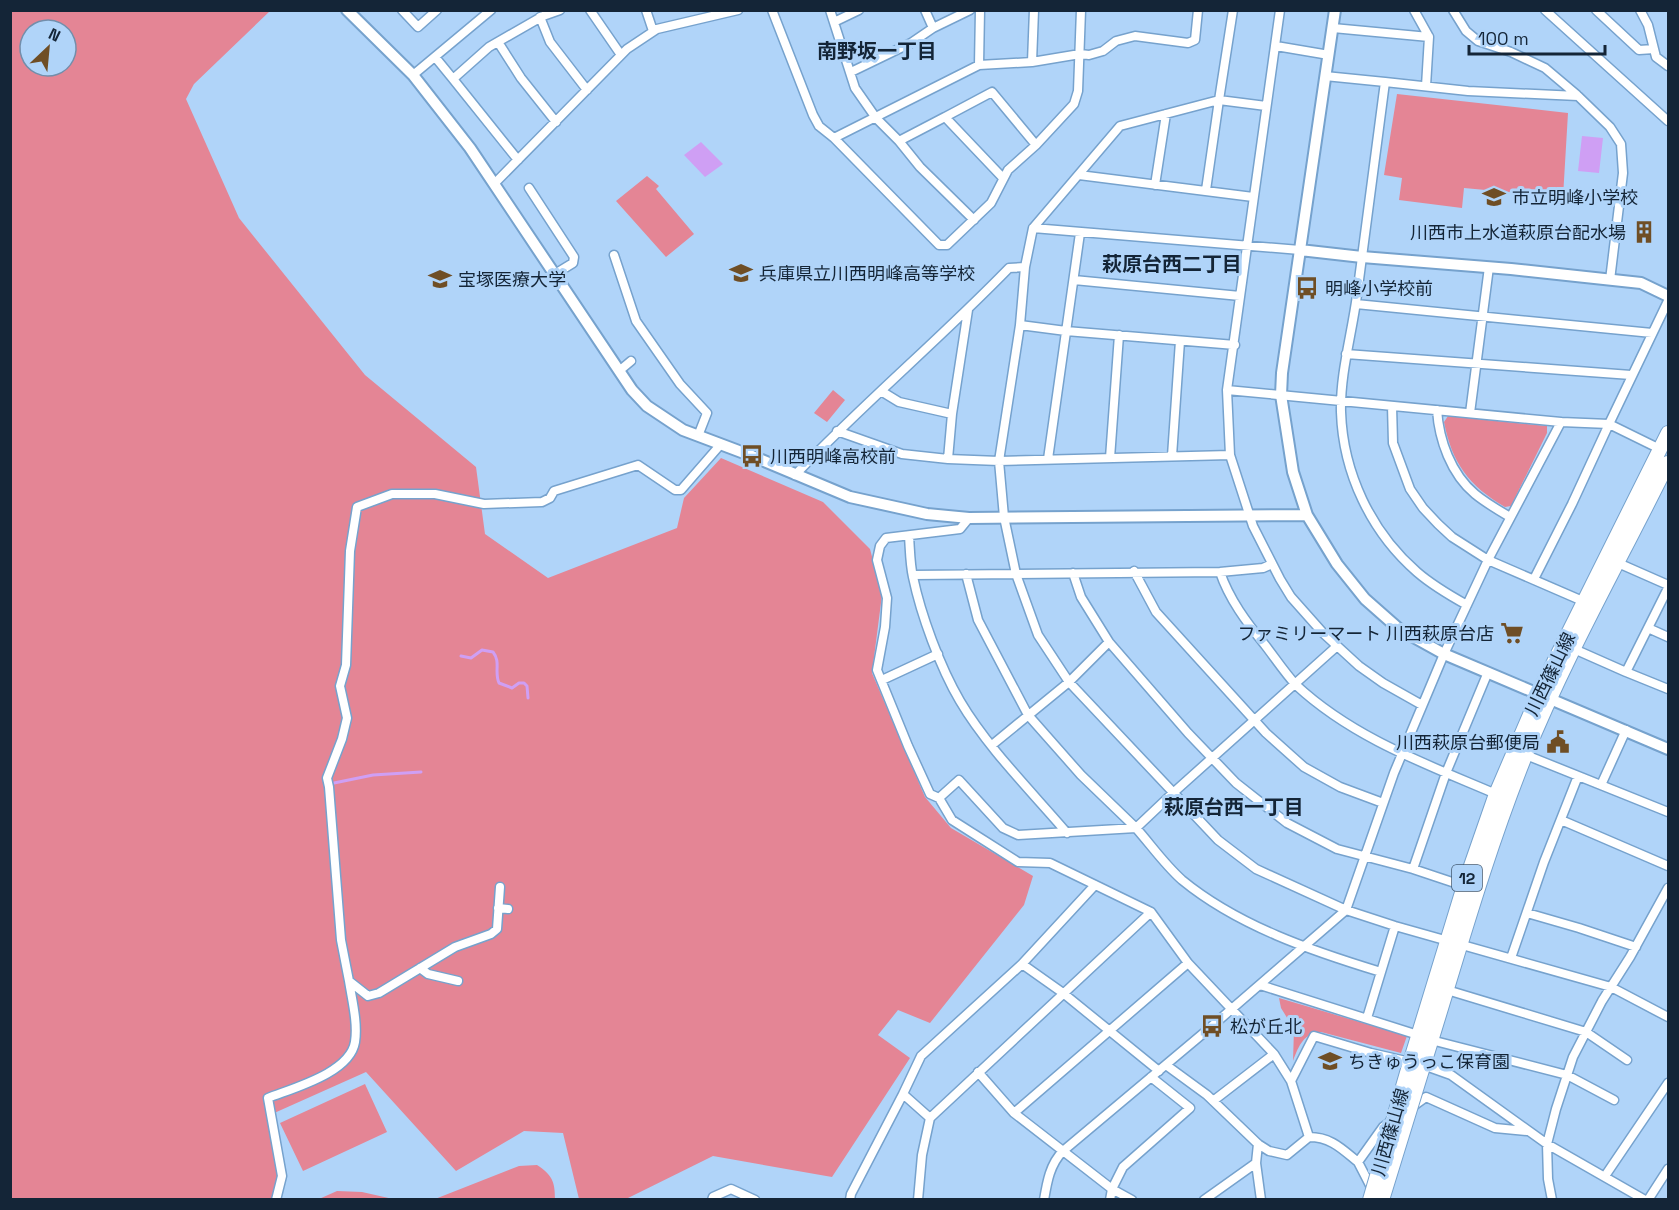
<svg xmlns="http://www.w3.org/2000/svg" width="1679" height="1210" font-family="'Space Grotesk','Noto Sans JP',sans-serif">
  <rect width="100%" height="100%" fill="#b0d4f9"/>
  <path fill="#e48595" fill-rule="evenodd" d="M 10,11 L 270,11 L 194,84 L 186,99 L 239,218 L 365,375 L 476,467 L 485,534 L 548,578 L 677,528 L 684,498 L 721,458 L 823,502 L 870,549 L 882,595 L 872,673 L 925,797 L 951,828 L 1033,876 L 1024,905 L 930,1023 L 898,1010 L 878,1035 L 910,1058 L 832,1177 L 713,1156 L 626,1199 L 579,1199 L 563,1133 L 524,1131 L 456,1171 L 366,1072 L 272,1114 L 287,1175 L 277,1199 L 11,1199 ZM 30,30 L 66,30 L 66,66 L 30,66 Z
    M 1397,94 L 1568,113 L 1563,197 L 1464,188 L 1462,208 L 1399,200 L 1402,178 L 1384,175 Z
    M 647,176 L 659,186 L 656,189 L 694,234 L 666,257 L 616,201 Z
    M 833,390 L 845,400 L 827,422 L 814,413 Z
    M 1448,416 L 1547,426 L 1547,433 L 1511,506 L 1505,507 C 1469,486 1452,463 1444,422 Z
    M 1279,998 L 1407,1036 L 1401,1053 L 1321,1032 C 1304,1033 1299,1045 1293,1061 L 1294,1029 L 1281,1008 Z
    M 365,1084 L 387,1132 L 303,1171 L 280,1123 Z
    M 537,1165 C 552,1175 555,1181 555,1199 L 435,1199 L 519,1166 Z
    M 337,1191 L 362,1192 L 393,1199 L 319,1199 Z"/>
  <path fill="#cf9ff4" d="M 1582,136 L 1603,138 L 1599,173 L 1578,171 Z
    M 701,142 L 723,164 L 705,177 L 684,155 Z"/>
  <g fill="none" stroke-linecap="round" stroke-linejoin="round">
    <path stroke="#cf9ff4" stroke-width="3" d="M 461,656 L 471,658 L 482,650 L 493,652 C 501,662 494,672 499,683 L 512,688 L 519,683 L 524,683 L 527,686 L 528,698
      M 334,783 L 373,775 L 421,772"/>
    <g stroke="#76a2cd" stroke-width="11">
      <path id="minor" d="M 402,10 L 418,27 L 437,10
        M 590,10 L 621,55
        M 646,10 L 653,31
        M 772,10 L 813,115 L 819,126 L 834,138
        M 830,10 L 855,88 L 876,118 L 899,141 L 920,167 L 974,220
        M 925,10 L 933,28
        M 1081,10 L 1078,91 L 1074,104 L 1036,145 L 1008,170 L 991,203 L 947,245 L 939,245 L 834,138 L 979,65 L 1032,62 L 1080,54 L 1089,55 L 1103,51 L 1116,41 L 1135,36 L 1188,43 L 1195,40 L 1198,10
        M 1233,10 L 1219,100 L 1120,126 L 1033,228 L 1025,267 L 1020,325 L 999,461 L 1004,517 L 1016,574 L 1038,635 L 1069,682 L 1218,840 L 1256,869 L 1346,910 L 1395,926 L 1611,987 L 1668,1017
        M 1280,10 L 1227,390 L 1230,455 L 1253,526 L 1280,579 L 1291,597 L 1323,633 L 1359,666 L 1383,683 L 1422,705
        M 1414,10 L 1429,37 L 1426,86
        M 1453,10 L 1466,31 L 1478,41 L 1511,52 L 1545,68 L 1577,95
        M 1545,10 L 1668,121
        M 1596,10 L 1639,50 L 1654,49
        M 1640,10 L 1648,25 L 1656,57 L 1668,66
        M 540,17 L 550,42 L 587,90
        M 834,22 L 859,10
        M 1333,28 L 1429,37
        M 498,42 L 521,78 L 556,122
        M 1276,46 L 1329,55
        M 435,57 L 453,79
        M 1032,62 L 1034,10
        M 979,65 L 980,10
        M 851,72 L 911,43 L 933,28 L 970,10
        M 413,75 L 491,10
        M 1325,76 L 1385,82
        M 899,141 L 945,117
        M 518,160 L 453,79 L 489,47 L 543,16 L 560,10
        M 1079,175 L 1253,197
        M 1003,178 L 945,117 L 992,92 L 1036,145
        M 495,183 L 627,49 L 657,29 L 738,10
        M 1155,185 L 1166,114
        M 529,188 L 574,257 L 573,263 L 555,274
        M 1206,190 L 1219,100 L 1266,106
        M 1033,228 L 1300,250
        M 614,255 L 636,321 L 680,384 L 707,413 L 698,436
        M 1074,280 L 1240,296
        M 1356,304 L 1652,333
        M 1020,325 L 1066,331 L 1235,345
        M 1346,354 L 1631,375
        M 619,371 L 631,361
        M 1227,390 L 1561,422
        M 881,391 L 899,402 L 952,414
        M 1392,406 L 1393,443 L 1410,489 L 1423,508 L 1438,524 L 1452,537 L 1488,560 L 1585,602
        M 1437,410 C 1439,440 1451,474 1475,494 C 1486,503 1498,510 1510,517
        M 1470,413 L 1489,267
        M 837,431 L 902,454 L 948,459 L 999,461 L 1230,455
        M 1172,456 L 1180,341
        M 1110,458 L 1119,335
        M 948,459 L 952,414 L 968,310
        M 1048,459 L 1080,233
        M 795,475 C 864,403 940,339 1009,268 L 1025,267
        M 969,518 L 960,529 L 886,538 L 880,546 L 877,560 L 887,598 L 885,627 L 877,670 L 908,746 L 930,794 L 939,798 L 959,780 L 1003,828 L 1018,835 L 1136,828 C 1151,845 1165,865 1182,880 C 1238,926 1312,951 1381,972
        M 909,536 C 910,549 910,564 913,577 C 921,615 940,667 960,701 C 987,747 1032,792 1067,833
        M 1618,563 L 1668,585
        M 1134,571 L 1156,612 L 1266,733 L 1304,767 L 1340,787 L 1383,803
        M 1220,572 C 1229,599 1247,623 1265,645 C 1275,658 1285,673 1296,685 C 1353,738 1426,764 1496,794
        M 1073,573 L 1081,597 L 1109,642 L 1188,733 L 1236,783 L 1287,823 L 1337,849 L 1413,869
        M 966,574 L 978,620 L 1028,715 L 1081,775 L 1136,828 L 1173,793 L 1336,647
        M 913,575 L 1220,572 L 1263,568 L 1272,564
        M 1534,579 L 1572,504 L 1609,424 L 1660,449
        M 1467,605 C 1449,595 1432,585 1417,572 C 1371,532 1343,473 1341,412 C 1340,373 1352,334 1357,295 C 1366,224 1376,153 1385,82 L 1468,91 L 1578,96 L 1610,127 L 1621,144 L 1623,173 L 1610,280
        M 1648,628 L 1668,637
        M 1574,649 L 1626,672 L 1668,588
        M 1626,672 L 1668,689
        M 882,680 L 938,654
        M 992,745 L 1069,682 L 1109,642
        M 1526,755 L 1668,812
        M 1601,785 L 1626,730
        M 939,798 L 952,820 L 1018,862 L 1050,863 L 1151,912 L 1188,963 L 1274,1054 L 1213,1101
        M 1561,820 L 1668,866
        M 1464,886 L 1413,869 L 1446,773 L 1488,672
        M 500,887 L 497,929 L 491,934 L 455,947 L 379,993 L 368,996 L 349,981 L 341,940 L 329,787 L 327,778 L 342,739 L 347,718 L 340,686 L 346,665 L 350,551 L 357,507 L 392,494 L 435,494 L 484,504 L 542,502 L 550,498 L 554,491 L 638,465 L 675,490 L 681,490 L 721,444
        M 498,908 L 508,909
        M 1527,913 L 1579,928 L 1636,947
        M 1511,958 L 1544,862 L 1578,776
        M 1022,964 L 1063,993 L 1159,1071
        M 420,968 L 428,974 L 458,981
        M 1260,985 L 1418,1035
        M 1447,990 L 1586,1032 L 1627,1060
        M 1367,1018 L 1395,926
        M 1431,1040 L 1567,1075 L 1614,1100
        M 1274,1054 L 1291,1081
        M 1166,1065 L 1207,1095 L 1258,1144 L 1269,1151 L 1287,1155 L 1309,1137 L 1291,1081 L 1314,1036 L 1371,1053 L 1423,1065 L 1451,1075 L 1547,1144 L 1645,1200
        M 978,1072 L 1014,1113 L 1112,1189 L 1132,1200
        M 1412,1107 L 1426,1097 L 1495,1128 L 1527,1131
        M 1014,1113 L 1188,963
        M 930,1118 L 903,1094 L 921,1056 L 1022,964 L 1095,885
        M 1309,1137 C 1331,1137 1342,1149 1358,1162
        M 1258,1144 L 1256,1163 L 1261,1200
        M 1605,1176 L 1668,1083
        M 1373,1191 L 1358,1162 L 1383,1127 L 1394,1119
        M 276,1200 L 282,1176 L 268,1098 C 293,1088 350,1073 355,1042 C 358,1023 352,1000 349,981
        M 712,1200 L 713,1197 L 731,1189 L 755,1200
        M 850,1200 L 851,1194 L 903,1094
        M 918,1200 L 922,1155 L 930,1118 L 1151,912
        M 1044,1200 C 1047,1182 1050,1164 1063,1151 L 1212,1026 L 1346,910 L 1394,773 L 1444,654 L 1488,560 L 1561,422 L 1609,424 L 1668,301
        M 1110,1200 L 1112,1189 L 1123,1167 L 1190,1108 L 1151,1077
        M 1204,1200 L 1256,1163
        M 1552,1200 L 1548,1179 L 1547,1144 L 1556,1109 L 1573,1057 L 1602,1001 L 1630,957 L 1668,888
        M 1648,1200 L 1668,1169"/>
    </g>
    <g stroke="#76a2cd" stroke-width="14">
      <path id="tertiary" d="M 347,10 L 413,75 L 470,148 L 632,390 L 647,406 L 683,430 L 752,456 L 850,497 L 927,514 L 969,518 L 1307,515
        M 1335,10 L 1282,373 L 1281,395 L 1293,472 L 1307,515 L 1337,564 L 1365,599 L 1399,629 L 1444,654 L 1668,749
        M 1300,250 L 1362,257 L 1511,269 L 1641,283 L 1668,296"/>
    </g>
    <g stroke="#76a2cd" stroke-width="16">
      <path id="primary" d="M 1409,1066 L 1464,886 L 1496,794 L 1544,682 L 1668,433
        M 1422,1070 C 1455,965 1484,858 1525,756 C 1566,655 1620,560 1668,463"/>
    </g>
    <use href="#minor" stroke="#fff" stroke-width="8"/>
    <use href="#tertiary" stroke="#fff" stroke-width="10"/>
    <use href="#primary" stroke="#fff" stroke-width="14"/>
    <g stroke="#76a2cd" stroke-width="16" stroke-linecap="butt">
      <path id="primary-bridge" d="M 1370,1200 L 1409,1066
        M 1382,1200 L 1422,1070"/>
    </g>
    <use href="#primary-bridge" stroke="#fff" stroke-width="14"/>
  </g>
  <defs>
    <g id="school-bare" transform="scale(1.8)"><path d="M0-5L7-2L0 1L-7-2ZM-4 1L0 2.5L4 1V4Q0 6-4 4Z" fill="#6f4e25" stroke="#b0d4f9" stroke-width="2.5" paint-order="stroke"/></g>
    <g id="building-bare" transform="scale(1.8)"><path d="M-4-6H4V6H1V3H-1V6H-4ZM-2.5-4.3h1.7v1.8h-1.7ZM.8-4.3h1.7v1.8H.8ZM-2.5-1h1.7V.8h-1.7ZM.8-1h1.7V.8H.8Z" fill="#6f4e25" stroke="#b0d4f9" stroke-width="2.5" paint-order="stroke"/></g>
    <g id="bus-bare" transform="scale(1.8)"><path d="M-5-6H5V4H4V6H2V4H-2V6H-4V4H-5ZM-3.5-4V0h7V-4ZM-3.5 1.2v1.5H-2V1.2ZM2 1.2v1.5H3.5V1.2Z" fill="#6f4e25" stroke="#b0d4f9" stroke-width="2.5" paint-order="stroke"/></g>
    <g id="supermarket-bare" transform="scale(1.8)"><path d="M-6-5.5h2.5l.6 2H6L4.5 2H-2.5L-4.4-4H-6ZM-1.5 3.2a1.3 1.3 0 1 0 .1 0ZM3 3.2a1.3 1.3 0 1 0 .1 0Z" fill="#6f4e25" stroke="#b0d4f9" stroke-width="2.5" paint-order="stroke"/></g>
    <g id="civic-bare" transform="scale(1.8)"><path d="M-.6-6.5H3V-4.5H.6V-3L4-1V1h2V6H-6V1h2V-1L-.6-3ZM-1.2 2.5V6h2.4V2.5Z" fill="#6f4e25" stroke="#b0d4f9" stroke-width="2.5" paint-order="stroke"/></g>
  </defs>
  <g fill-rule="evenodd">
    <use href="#school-bare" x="1494" y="197"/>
    <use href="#building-bare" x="1644" y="232"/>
    <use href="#school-bare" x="741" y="273"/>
    <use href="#school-bare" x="440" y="279"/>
    <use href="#bus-bare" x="1307" y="288"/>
    <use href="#bus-bare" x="752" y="456"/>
    <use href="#supermarket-bare" x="1512" y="633"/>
    <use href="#civic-bare" x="1558" y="742"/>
    <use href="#bus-bare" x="1212" y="1026"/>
    <use href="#school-bare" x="1330" y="1061"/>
  </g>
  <g text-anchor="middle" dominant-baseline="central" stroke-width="6" stroke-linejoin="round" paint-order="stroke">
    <rect fill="#b0d4f9" stroke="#435a71" stroke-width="1.5" x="1452" y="865" width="30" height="26" rx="4.5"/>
    <g font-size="16" font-weight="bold" fill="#142537">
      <text x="1467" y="878">12</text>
    </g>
    <g font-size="18" fill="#142537" stroke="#b0d4f9" text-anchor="start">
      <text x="1512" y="197">市立明峰小学校</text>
      <text x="1626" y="232" text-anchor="end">川西市上水道萩原台配水場</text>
      <text x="759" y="273">兵庫県立川西明峰高等学校</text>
      <text x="458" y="279">宝塚医療大学</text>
      <text x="1325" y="288">明峰小学校前</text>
      <text x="770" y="456">川西明峰高校前</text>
      <text x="1494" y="633" text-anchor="end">ファミリーマート 川西萩原台店</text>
      <text x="1540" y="742" text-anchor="end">川西萩原台郵便局</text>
      <text x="1230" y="1026">松が丘北</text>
      <text x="1348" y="1061">ちきゅうっこ保育園</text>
    </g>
    <g font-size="18" fill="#142537" stroke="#b0d4f9">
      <text transform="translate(1550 674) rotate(-64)">川西篠山線</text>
      <text transform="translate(1390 1132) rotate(-74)">川西篠山線</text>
    </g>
    <g font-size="20" font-weight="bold" fill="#142537" stroke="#b0d4f9">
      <text x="877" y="51">南野坂一丁目</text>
      <text x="1172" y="264">萩原台西二丁目</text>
      <text x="1234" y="807">萩原台西一丁目</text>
    </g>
  </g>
  <rect width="1679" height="1210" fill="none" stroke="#142537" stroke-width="24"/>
  <g transform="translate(48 48) rotate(26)"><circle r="28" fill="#b0d4f9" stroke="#728eab" stroke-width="1.5"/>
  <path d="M0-4.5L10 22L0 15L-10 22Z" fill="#6f4e25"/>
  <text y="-9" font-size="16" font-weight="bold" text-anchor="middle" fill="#142537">N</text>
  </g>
  <path d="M1469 45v9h136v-9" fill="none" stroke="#142537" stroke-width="3"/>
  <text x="1478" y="45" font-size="18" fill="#142537" stroke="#b0d4f9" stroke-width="4.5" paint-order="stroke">100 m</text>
</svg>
